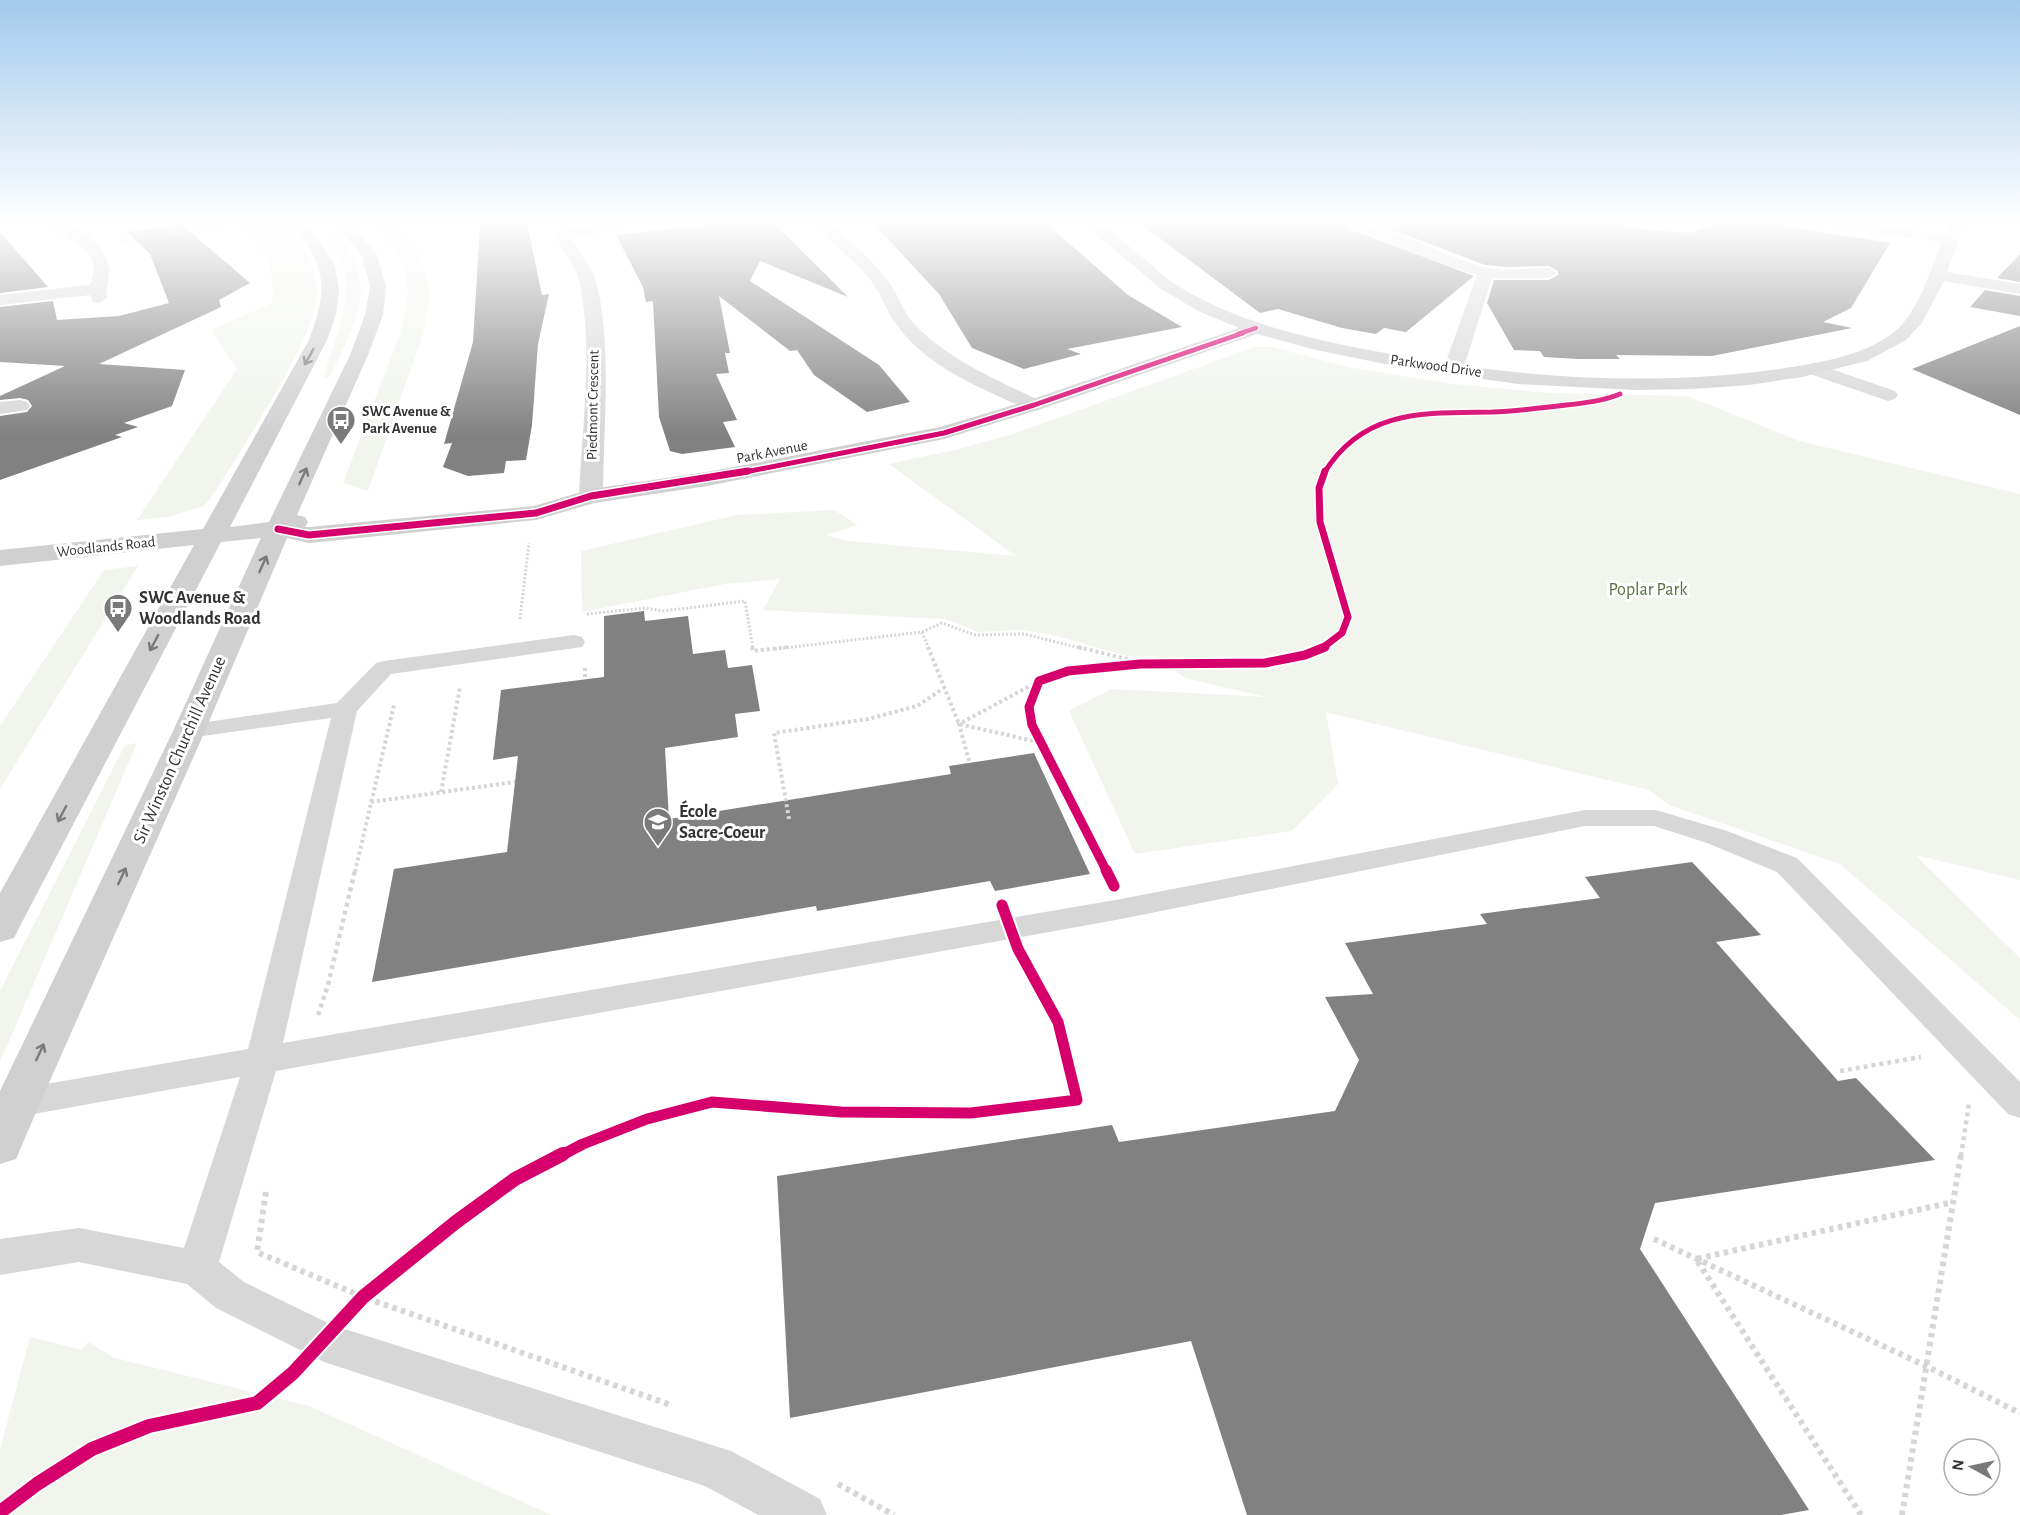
<svg xmlns="http://www.w3.org/2000/svg" width="2020" height="1515" font-family="'Alegreya Sans',sans-serif">
  <rect width="100%" height="100%" fill="#fff"/>
  <path fill="#f1f5ed" d="M 222,224 L 283,224 C 303,244 316,262 317,292 C 317,337 241,449 215,492 L 204,506 L 168,517 L 137,520 L 237,369 L 211,330 L 272,303 C 276,269 265,248 239,226 L 120,244 L 117,240 Z
    M 411,224 L 400,230 L 421,258 L 429,285 L 429,300 L 423,334 L 368,491 L 343,483 L 400,334 C 414,287 410,260 374,225 Z
    M 335,233 C 382,286 355,321 330,377 L 324,377 C 333,341 355,301 342,264 C 338,254 331,244 325,235 Z
    M 1255,347 L 1273,347 L 1348,367 L 1453,384 L 1551,393 L 1687,396 L 1799,441 L 2020,494 L 2020,880 L 1915,855 L 2020,958 L 2020,1020 L 1840,864 L 1669,805 L 1649,790 L 1326,712 L 1338,784 L 1292,831 L 1135,854 L 1069,711 L 1112,689 L 1266,697 L 1185,678 L 1155,656 L 1127,656 L 1057,636 L 1023,630 L 979,632 L 945,619 L 763,610 L 780,579 L 725,584 L 582,612 L 581,551 L 737,515 L 834,510 L 858,525 L 826,535 L 848,541 L 1016,556 L 889,464 L 954,450 L 1010,435 Z
    M 138,566 L 0,789 L 0,726 L 104,570 Z
    M 137,743 L 0,1062 L 0,991 L 125,745 Z
    M 30,1337 L 82,1350 L 88,1342 L 115,1358 L 309,1406 L 552,1515 L 0,1515 L 0,1450 Z"/>
  <path fill="#818181" d="M 181,224 L 250,283 L 219,300 L 221,307 L 99,364 L 185,370 L 172,406 L 124,423 L 138,427 L 115,435 L 122,437 L 0,480 L 0,416 L 27,412 L 32,406 L 28,400 L 20,398 L 0,400 L 0,396 L 65,366 L 0,362 L 0,307 L 53,301 L 57,320 L 119,316 L 169,303 L 150,254 L 127,232 Z
    M 480,224 L 527,224 L 542,295 L 549,294 L 538,344 L 532,425 L 526,460 L 506,461 L 504,473 L 468,476 L 443,467 L 452,443 L 444,444 L 473,342 Z
    M 715,224 L 775,224 L 848,297 L 760,261 L 750,281 L 879,365 L 910,402 L 867,412 L 814,375 L 797,350 L 790,351 L 719,296 L 730,353 L 725,353 L 729,373 L 716,374 L 737,420 L 723,422 L 735,447 L 682,454 L 670,451 L 659,417 L 653,301 L 646,302 L 643,287 L 616,235 Z
    M 874,224 L 1047,224 L 1128,295 L 1182,327 L 1067,349 L 1081,354 L 1024,369 L 972,348 L 939,294 Z
    M 1141,224 L 1347,224 L 1350,229 L 1474,276 L 1406,332 L 1384,328 L 1376,334 L 1342,328 L 1278,309 L 1260,313 Z
    M 1371,224 L 1619,224 L 1651,230 L 1691,233 L 1712,224 L 1774,224 L 1890,243 L 1851,308 L 1823,322 L 1852,328 L 1712,356 L 1616,355 L 1620,359 L 1578,359 L 1544,357 L 1540,351 L 1514,350 L 1487,303 L 1494,280 L 1549,280 L 1558,275 L 1558,271 L 1549,266 L 1508,267 L 1485,265 L 1401,233 Z
    M 0,232 L 48,287 L 0,293 Z
    M 2020,254 L 2020,282 L 1997,278 Z
    M 1985,290 L 2020,296 L 2020,316 L 1970,307 Z
    M 2020,326 L 2020,415 L 1912,369 Z
    M 644,611 L 645,621 L 688,616 L 693,654 L 725,650 L 728,668 L 752,665 L 760,711 L 735,714 L 738,737 L 665,748 L 669,819 L 951,774 L 949,766 L 1034,753 L 1090,874 L 995,891 L 990,881 L 817,911 L 816,906 L 372,982 L 394,869 L 507,852 L 518,756 L 493,760 L 501,690 L 604,677 L 604,616 Z
    M 1692,862 L 1761,935 L 1716,942 L 1838,1081 L 1856,1078 L 1935,1160 L 1655,1203 L 1640,1249 L 1809,1510 L 1781,1515 L 1247,1515 L 1191,1341 L 790,1418 L 777,1176 L 1112,1125 L 1119,1142 L 1335,1111 L 1359,1060 L 1325,997 L 1373,994 L 1345,943 L 1487,924 L 1480,914 L 1600,898 L 1585,877 Z"/>
  <g fill="none" stroke-linecap="round" stroke-linejoin="round">
    <path stroke="#d6d6d6" stroke-width="1.5" stroke-dasharray="1.5 1.5" stroke-linecap="butt" d="M 122,241 L 241,224"/>
    <path stroke="#d6d6d6" stroke-width="3" stroke-dasharray="2 2" stroke-linecap="butt" d="M 587,614 L 645,608 L 663,611 L 745,601 L 753,649
      M 520,619 L 529,543
      M 922,632 L 942,623 L 975,635 L 1024,634 L 1084,649
      M 775,649 L 922,632 L 929,649"/>
    <path stroke="#d6d6d6" stroke-width="4" stroke-dasharray="3 3" stroke-linecap="butt" d="M 752,647 L 753,651 L 788,647
      M 928,647 L 959,724 L 1043,743
      M 1078,647 L 1148,664
      M 585,668 L 585,679
      M 969,761 L 959,724 L 1039,681
      M 441,792 L 460,687
      M 371,802 L 515,782
      M 789,819 L 774,733 L 868,719 L 917,706 L 944,688
      M 355,872 L 394,705"/>
    <path stroke="#d6d6d6" stroke-width="4.5" stroke-dasharray="4 4" stroke-linecap="butt" d="M 318,1015 L 328,985 L 355,870
      M 1840,1071 L 1921,1057
      M 1961,1156 L 1969,1104"/>
    <path stroke="#d6d6d6" stroke-width="6" stroke-dasharray="4.5 4.5" stroke-linecap="butt" d="M 266,1192 L 257,1252 L 363,1297 L 671,1405
      M 1654,1239 L 1926,1366 L 2020,1413
      M 838,1484 L 894,1515
      M 1861,1515 L 1696,1259 L 1953,1202
      M 1902,1515 L 1961,1154"/>
    <path fill="#d7d7d7" fill-rule="evenodd" d="M 574,635 L 582,637 L 585,642 L 582,647 L 391,674 L 357,711 L 283,1043 L 1121,899 L 1585,810 L 1656,810 L 1727,831 L 1797,858 L 2020,1082 L 2020,1118 L 2008,1114 L 1777,872 L 1707,843 L 1654,826 L 1585,826 L 1121,919 L 276,1071 L 219,1262 L 244,1282 L 332,1325 L 731,1451 L 820,1499 L 827,1515 L 758,1515 L 705,1486 L 324,1362 L 216,1308 L 187,1284 L 79,1262 L 0,1275 L 0,1239 L 79,1228 L 184,1248 L 240,1077 L 17,1117 L 5,1113 L 0,1104 L 5,1093 L 17,1089 L 248,1049 L 331,718 L 189,738 L 180,736 L 177,731 L 180,726 L 337,703 L 376,663 L 384,661 Z"/>
    <path fill="#d7d7d7" fill-rule="evenodd" d="M 50,224 C 56,224 64,223 69,225 C 87,230 108,252 109,270 C 110,280 105,287 107,298 L 99,303 L 93,302 L 90,295 L 0,305 L 0,295 L 90,285 C 105,247 68,244 50,224 Z
      M 597,224 L 628,224 L 621,228 L 571,238 C 577,252 590,263 595,278 C 613,339 603,431 603,496 L 599,501 L 591,503 L 583,501 L 579,496 C 582,426 594,349 579,280 C 575,263 561,251 556,235 L 558,232 Z
      M 816,224 L 832,224 C 850,242 871,259 887,279 C 898,293 903,313 916,326 C 951,361 997,380 1041,401 L 1044,405 L 1041,409 L 1034,411 L 1027,409 C 983,389 929,368 899,328 C 886,312 881,292 868,277 C 852,258 831,243 816,224 Z
      M 1349,224 C 1394,224 1440,256 1484,267 C 1504,272 1529,268 1549,268 L 1557,273 L 1549,278 L 1492,278 L 1463,370 L 1460,374 L 1446,374 L 1443,370 L 1477,275 L 1443,264 L 1351,227 Z
      M 1829,224 L 1870,224 L 1949,235 L 1956,239 L 1949,243 L 1836,228 Z
      M 1814,363 L 1895,391 L 1898,395 L 1895,399 L 1888,401 L 1807,373 L 1804,369 L 1807,365 Z
      M 20,400 L 27,402 L 30,406 L 27,410 L 0,414 L 0,402 Z"/>
    <path fill="#d0d0d0" fill-rule="evenodd" d="M 292,224 L 308,224 L 335,266 L 339,290 L 336,314 L 327,340 L 230,527 L 269,522 L 350,355 L 365,315 L 370,287 L 362,256 L 336,224 L 351,224 L 377,255 L 386,287 L 383,315 L 368,355 L 297,515 L 305,517 L 308,522 L 305,527 L 309,527 L 534,506 L 591,489 L 707,472 L 940,427 L 1027,401 L 1239,328 L 1198,311 L 1161,289 L 1084,224 C 1088,224 1094,223 1099,224 C 1108,226 1158,272 1172,282 C 1192,295 1214,306 1237,315 C 1281,332 1328,342 1374,351 C 1507,377 1645,388 1779,369 C 1817,363 1862,357 1894,332 C 1923,309 1933,256 1950,224 L 1964,224 L 1947,272 L 2020,284 L 2020,294 L 1944,281 L 1922,323 L 1906,340 L 1867,361 L 1802,377 L 1749,385 L 1693,389 L 1635,390 L 1518,384 L 1405,368 L 1316,350 L 1257,334 L 1041,409 L 944,439 L 707,486 L 594,503 L 536,520 L 309,543 L 287,538 L 205,731 L 40,1103 L 16,1159 L 0,1164 L 0,1091 L 173,731 L 261,538 L 221,542 L 19,928 L 14,938 L 0,942 L 0,893 L 194,545 L 0,566 L 0,550 L 203,529 L 309,340 C 328,290 327,266 292,224 Z"/>
    <g stroke="#fff" stroke-width="6">
      <path id="cycleway-far5" d="M 1238,334 L 1256,328"/>
    </g>
    <g stroke="#fff" stroke-width="8">
      <path id="cycleway-far4" d="M 740,473 L 944,433 L 1034,405 L 1243,333
        M 1324,473 C 1364,408 1426,413 1492,412 C 1517,411 1541,408 1566,405 C 1585,403 1603,401 1620,394"/>
    </g>
    <g stroke="#fff" stroke-width="10">
      <path id="cycleway-far3" d="M 278,529 L 309,535 L 536,513 L 591,496 L 748,471
        M 1321,649 L 1342,633 L 1348,617 L 1320,522 L 1319,488 L 1325,471"/>
    </g>
    <g stroke="#fff" stroke-width="13">
      <path id="cycleway-far2" d="M 1107,872 L 1032,725 L 1029,707 L 1039,681 L 1068,671 L 1140,664 L 1265,663 L 1305,655 L 1325,647"/>
    </g>
    <g stroke="#fff" stroke-width="15">
      <path id="cycleway-far1" d="M 1106,870 L 1114,886
        M 560,1156 L 583,1144 L 647,1119 L 712,1102 L 841,1112 L 971,1113 L 1077,1100 L 1058,1022 L 1018,949 L 1002,905"/>
    </g>
    <g stroke="#fff" stroke-width="18">
      <path id="cycleway" d="M 0,1512 L 37,1484 L 92,1449 L 149,1426 L 257,1403 L 293,1373 L 363,1297 L 456,1222 L 515,1179 L 563,1154"/>
    </g>
    <use href="#cycleway-far5" stroke="#d6006c" stroke-width="4.5"/>
    <use href="#cycleway-far4" stroke="#d6006c" stroke-width="5"/>
    <use href="#cycleway-far3" stroke="#d6006c" stroke-width="7"/>
    <use href="#cycleway-far2" stroke="#d6006c" stroke-width="9"/>
    <use href="#cycleway-far1" stroke="#d6006c" stroke-width="11"/>
    <use href="#cycleway" stroke="#d6006c" stroke-width="14"/>
  </g>
  <defs><path id="oneway-shaft" d="M-6 0H5M1.5-3L5.5 0L1.5 3" fill="none" stroke-width="1.6" stroke-linecap="round" stroke-linejoin="round" transform="scale(1.5)"/></defs>
  <g stroke="#7a7a7a">
    <use href="#oneway-shaft" transform="translate(309 357) rotate(119)"/>
    <use href="#oneway-shaft" transform="translate(303 476) rotate(-65)"/>
    <use href="#oneway-shaft" transform="translate(263 564) rotate(-66)"/>
    <use href="#oneway-shaft" transform="translate(154 643) rotate(118)"/>
    <use href="#oneway-shaft" transform="translate(62 814) rotate(118)"/>
    <use href="#oneway-shaft" transform="translate(122 876) rotate(-65)"/>
    <use href="#oneway-shaft" transform="translate(40 1052) rotate(-65)"/>
  </g>
  <linearGradient id="sky" x2="0" y2="1"><stop stop-color="#a3caec"/><stop offset="0.51" stop-color="#fff"/><stop offset="1" stop-color="#fff" stop-opacity="0"/></linearGradient>
  <rect width="2020" height="436" fill="url(#sky)"/>
  <defs>
    <g id="bus-pin" transform="scale(1.5)"><path d="M0 17L-7.5 6A9.5 9.5 0 1 1 7.5 6Z" fill="#7a7a7a" stroke="#fff"/><path d="M-5-6H5V4H4V6H2V4H-2V6H-4V4H-5ZM-3.5-4V0h7V-4ZM-3.5 1.2v1.5H-2V1.2ZM2 1.2v1.5H3.5V1.2Z" fill="#fff"/></g>
    <g id="school-pin" transform="scale(1.5)"><path d="M0 17L-7.5 6A9.5 9.5 0 1 1 7.5 6Z" fill="#7a7a7a" stroke="#fff"/><path d="M0-5L7-2L0 1L-7-2ZM-4 1L0 2.5L4 1V4Q0 6-4 4Z" fill="#fff"/></g>
  </defs>
  <g fill-rule="evenodd">
    <use href="#bus-pin" x="341" y="420"/>
    <use href="#bus-pin" x="118" y="608"/>
    <use href="#school-pin" x="658" y="822"/>
  </g>
  <g text-anchor="middle" dominant-baseline="central" stroke-width="6" stroke-linejoin="round" paint-order="stroke">
    <g font-size="15" fill="#333" stroke="#fff">
      <text transform="translate(1436 366) rotate(8)">Parkwood Drive</text>
      <text transform="translate(593 405) rotate(-89)">Piedmont Crescent</text>
      <text transform="translate(772 452) rotate(-11)">Park Avenue</text>
      <text transform="translate(106 547) rotate(-6)">Woodlands Road</text>
    </g>
    <g font-size="15" font-weight="bold" fill="#333" stroke="#fff" text-anchor="start">
      <text x="362" y="411">SWC Avenue &amp;<tspan x="362" dy="17">Park Avenue</tspan></text>
    </g>
    <g font-size="18" fill="#56703f" stroke="#fff">
      <text x="1648" y="590">Poplar Park</text>
    </g>
    <g font-size="18" font-weight="bold" fill="#333" stroke="#fff" text-anchor="start">
      <text x="139" y="598">SWC Avenue &amp;<tspan x="139" dy="21">Woodlands Road</tspan></text>
      <text x="679" y="812">École<tspan x="679" dy="21">Sacre-Coeur</tspan></text>
    </g>
    <g font-size="18" fill="#333" stroke="#fff">
      <text transform="translate(180 750) rotate(-66)">Sir Winston Churchill Avenue</text>
    </g>
  </g>
  <g transform="translate(1972 1467) rotate(278)"><circle r="28" fill="#ffffff" stroke="#adadad" stroke-width="1.5"/>
  <path d="M0-4.5L10 22L0 15L-10 22Z" fill="#7a7a7a"/>
  <text y="-9" font-size="16" font-weight="bold" text-anchor="middle" fill="#333333">N</text>
  </g>
</svg>
